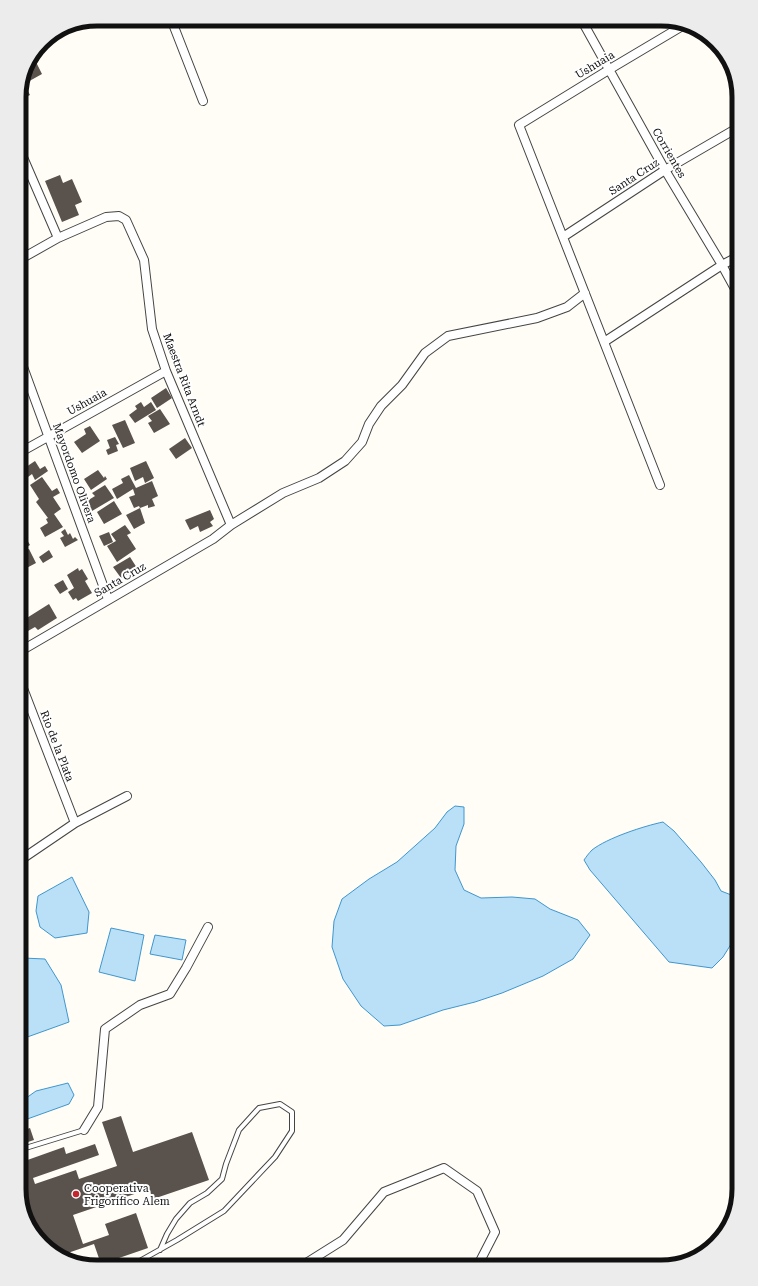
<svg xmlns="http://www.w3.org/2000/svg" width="758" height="1286" font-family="'Roboto Serif',serif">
  <rect width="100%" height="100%" fill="#fffdf5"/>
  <path fill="#b9e0f7" stroke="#3f96cf" d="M 455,806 L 464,807 L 464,824 L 456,846 L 455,870 L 464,890 L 481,898 L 512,897 L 535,899 L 550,909 L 578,920 L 590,935 L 573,959 L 543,976 L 502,993 L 475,1002 L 443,1010 L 400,1025 L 384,1026 L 361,1006 L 343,979 L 332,947 L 334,921 L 342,899 L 369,879 L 397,862 L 435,828 L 447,812 Z
    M 663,822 L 674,831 L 701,862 L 715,880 L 721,891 L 734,896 L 739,900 L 739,934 L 733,941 L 723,957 L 712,968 L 669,962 L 590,870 L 584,860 C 586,857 589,853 592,850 C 607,838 644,826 663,822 Z
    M 72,877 L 89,912 L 87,933 L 55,938 L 40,927 L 36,911 L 38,896 Z
    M 111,928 L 144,935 L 135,981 L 99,972 Z
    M 155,935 L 186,940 L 182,960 L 150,954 Z
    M 23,958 L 45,959 L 61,985 L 69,1022 L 19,1040 L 19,959 Z
    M 68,1083 L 74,1095 L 69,1104 L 19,1122 L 19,1101 L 22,1101 L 36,1091 Z"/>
  <path fill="#5a524d" d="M 36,62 L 42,74 L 24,84 L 30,95 L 19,100 L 19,92 L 26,67 Z
    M 60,175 L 63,183 L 72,179 L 82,202 L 75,205 L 79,215 L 62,222 L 45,181 Z
    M 166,388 L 172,398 L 157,408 L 151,398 Z
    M 141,402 L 144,407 L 151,402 L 156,410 L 135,423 L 129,415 L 137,409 L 135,406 Z
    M 160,409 L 170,424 L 154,433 L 148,423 L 152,421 L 148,416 Z
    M 125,420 L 135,443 L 123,448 L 112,425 Z
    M 90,426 L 100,441 L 82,453 L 74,442 L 86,434 L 84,429 Z
    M 115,437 L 119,444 L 116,445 L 118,451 L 108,455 L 106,450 L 110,448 L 107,440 Z
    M 185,438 L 192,448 L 176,459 L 169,449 Z
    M 35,461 L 40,469 L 45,466 L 48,471 L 35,480 L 32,474 L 28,477 L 23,469 Z
    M 146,461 L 154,478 L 145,483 L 143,477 L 135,481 L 130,468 Z
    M 98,470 L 104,478 L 105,476 L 107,479 L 91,490 L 84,479 Z
    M 129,475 L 136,488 L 152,481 L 158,496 L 152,499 L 155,506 L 148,508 L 148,505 L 140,508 L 139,506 L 134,508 L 129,497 L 135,495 L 133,489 L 117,499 L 112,489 L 123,483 L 121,479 Z
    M 42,477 L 52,491 L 57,488 L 60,493 L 53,497 L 61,509 L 54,514 L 63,527 L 45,537 L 40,528 L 48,523 L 46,519 L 48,518 L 36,502 L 39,499 L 30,485 Z
    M 105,485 L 114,498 L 92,511 L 87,501 L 95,496 L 92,493 Z
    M 114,501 L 122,514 L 104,524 L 97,512 Z
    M 140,508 L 145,523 L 134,529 L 126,515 Z
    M 210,510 L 214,519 L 210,522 L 213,526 L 200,532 L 198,526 L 190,530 L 185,520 Z
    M 125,525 L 131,533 L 127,535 L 136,549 L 117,562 L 107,546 L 116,541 L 111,534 Z
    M 65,529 L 68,535 L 70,533 L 73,539 L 75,537 L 78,540 L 65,547 L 60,538 L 64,536 L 61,532 Z
    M 109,532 L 113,542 L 104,546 L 99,536 Z
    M 23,533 L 30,545 L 25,548 L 22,544 L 20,546 L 19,544 L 19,535 Z
    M 20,548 L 22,551 L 29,549 L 36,563 L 19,572 L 19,549 Z
    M 49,550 L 53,557 L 43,563 L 39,557 Z
    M 130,557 L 137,568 L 121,578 L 113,567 Z
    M 78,568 L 79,571 L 82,569 L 88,579 L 85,581 L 92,593 L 78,601 L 76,598 L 73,600 L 68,592 L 74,588 L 67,575 Z
    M 63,580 L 68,589 L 60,594 L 54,585 Z
    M 22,602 L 27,610 L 19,616 L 19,604 Z
    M 49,604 L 57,618 L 38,630 L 35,627 L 28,631 L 22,621 Z
    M 121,1116 L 133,1152 L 192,1132 L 209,1180 L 153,1199 L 149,1189 L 73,1215 L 83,1244 L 109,1235 L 105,1224 L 136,1213 L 148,1248 L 119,1258 L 122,1266 L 102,1267 L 94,1244 L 59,1256 L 54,1254 L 27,1224 L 19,1189 L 19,1163 L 64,1147 L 66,1154 L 95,1144 L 99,1155 L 33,1178 L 35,1184 L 76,1170 L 79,1179 L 117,1166 L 102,1122 Z
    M 30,1128 L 34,1140 L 19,1145 L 19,1132 Z"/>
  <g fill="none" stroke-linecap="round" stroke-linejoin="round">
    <g stroke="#444" stroke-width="6">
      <path id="lane" d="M 19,1150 L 84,1130
        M 129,1267 L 177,1240 L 224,1211 L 275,1157 L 292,1131 L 292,1112 L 280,1104 L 259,1108 L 239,1130 L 226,1164 L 222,1179 L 207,1193 L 190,1203 L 176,1219 L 167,1234 L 160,1250"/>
    </g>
    <g stroke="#444" stroke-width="10">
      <path id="street" d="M 171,19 L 203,101
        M 581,19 L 665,170 L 722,265 L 739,296
        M 19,148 L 58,238 L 106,217 L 119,216 L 126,220 L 144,260 L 152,329 L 166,371 L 231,525
        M 563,237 L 665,170 L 739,127
        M 19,260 L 58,238
        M 604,342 L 722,265 L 739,256
        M 19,356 L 108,599
        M 19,453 L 166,371
        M 660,485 L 519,125 L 615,66 L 684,25
        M 19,652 L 213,539 L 231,525 L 283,493 L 319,478 L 345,461 L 362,442 L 369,424 L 381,406 L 402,385 L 425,353 L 448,336 L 537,318 L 567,307 L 585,293
        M 19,678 L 75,823
        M 19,861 L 75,823 L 127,796
        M 84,1130 L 98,1107 L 105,1029 L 140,1005 L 170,994 L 186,968 L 208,927
        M 300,1267 L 343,1240 L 384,1192 L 444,1168 L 477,1191 L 495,1232 L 477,1267"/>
    </g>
    <use href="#lane" stroke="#fff" stroke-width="4"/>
    <use href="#street" stroke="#fff" stroke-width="8"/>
  </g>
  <circle fill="#c4262e" stroke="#fff" stroke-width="1.5" cx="76" cy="1194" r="4"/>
  <g text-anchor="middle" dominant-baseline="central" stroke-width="4" stroke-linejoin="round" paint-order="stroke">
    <g font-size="11" fill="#111" stroke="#fff">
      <text transform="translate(595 65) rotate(-31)">Ushuaia</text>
      <text transform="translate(669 153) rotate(60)">Corrientes</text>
      <text transform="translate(634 177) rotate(-33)">Santa Cruz</text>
      <text transform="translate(184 380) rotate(69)">Maestra Rita Arndt</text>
      <text transform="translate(87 402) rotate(-29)">Ushuaia</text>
      <text transform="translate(74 473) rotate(70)">Mayordomo Olivera</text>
      <text transform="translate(120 580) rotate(-30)">Santa Cruz</text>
      <text transform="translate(57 746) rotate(69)">Rio de la Plata</text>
    </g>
    <g font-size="11" fill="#111" stroke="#fff" text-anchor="start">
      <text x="84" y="1188">Cooperativa<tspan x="84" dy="13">Frigorífico Alem</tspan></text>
    </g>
  </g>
  <path d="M0 0H758V1286H0ZM97 26H661A71 71 0 0 1 732 97V1189A71 71 0 0 1 661 1260H97A71 71 0 0 1 26 1189V97A71 71 0 0 1 97 26Z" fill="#ececec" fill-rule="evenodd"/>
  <path fill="none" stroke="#111" stroke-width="5" d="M97 26H661A71 71 0 0 1 732 97V1189A71 71 0 0 1 661 1260H97A71 71 0 0 1 26 1189V97A71 71 0 0 1 97 26Z"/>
</svg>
